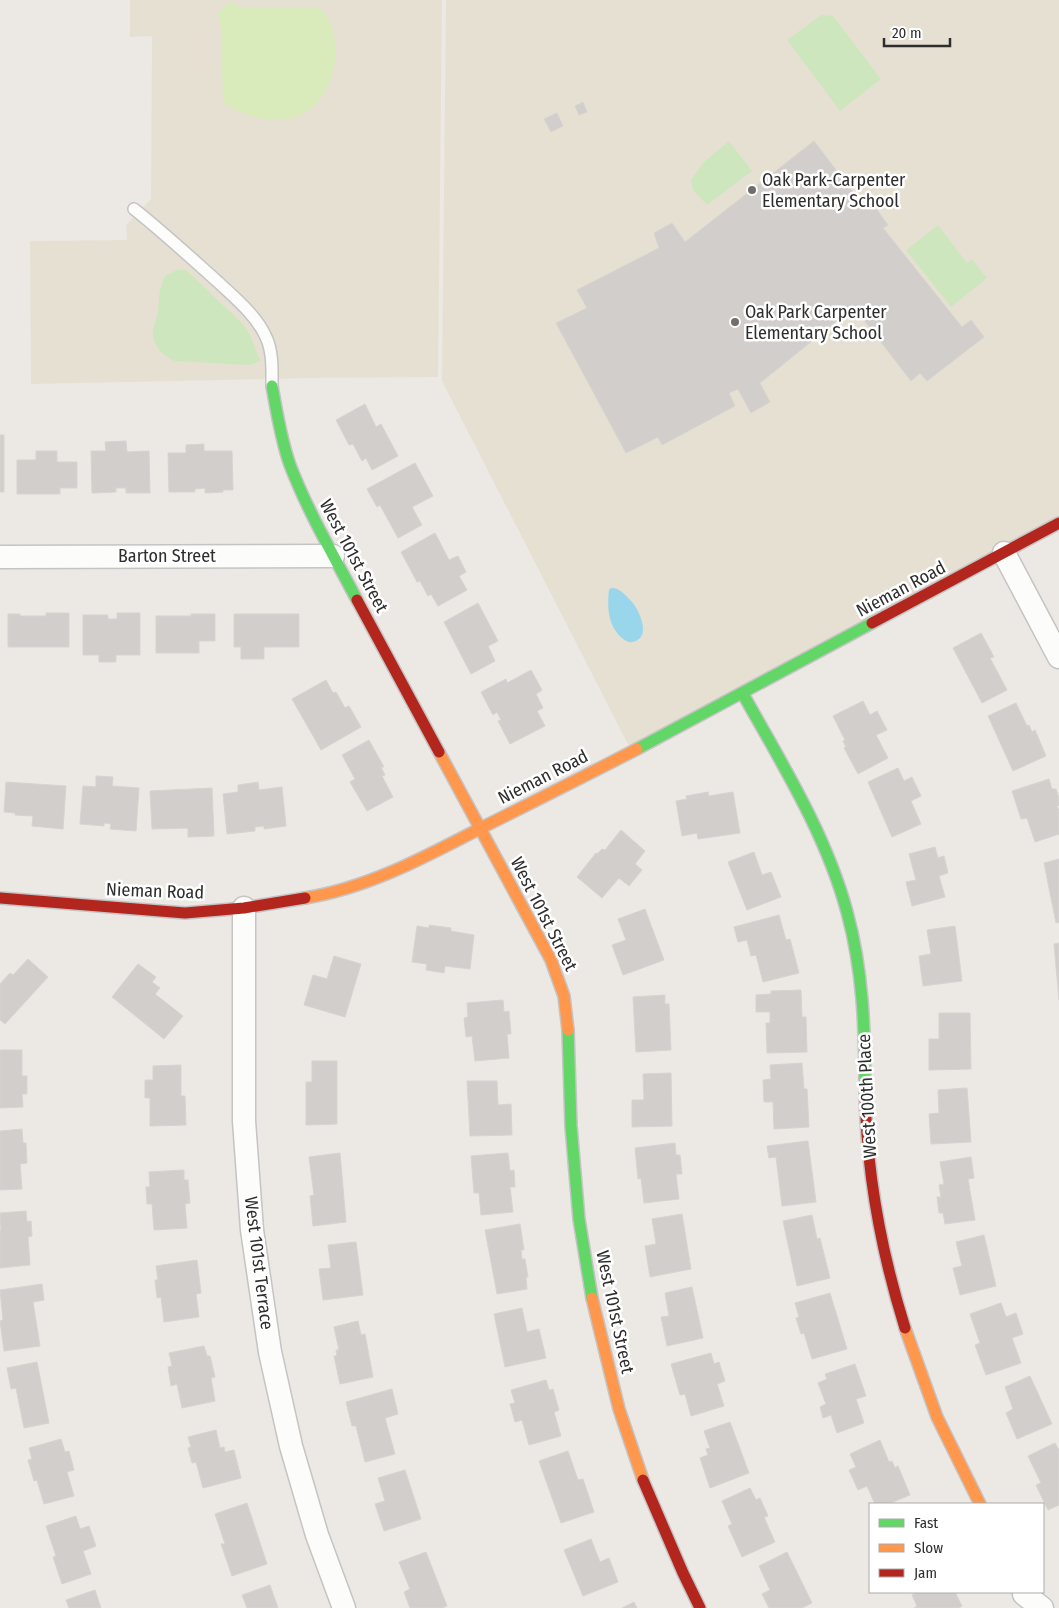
<svg xmlns="http://www.w3.org/2000/svg" width="1059" height="1608" font-family="'Fira Sans Condensed',sans-serif">
  <rect width="100%" height="100%" fill="#ece8e4"/>
  <path fill="#e6e0d3" d="M 130,0 L 442,0 L 438,377 L 310,378 L 31,384 L 30,241 L 127,240 L 126,225 L 151,199 L 152,36 L 130,37 Z
    M 446,0 L 1059,0 L 1059,523 L 632,752 L 442,381 Z"/>
  <path fill="#cee6be" d="M 821,15 L 833,16 L 881,79 L 840,111 L 787,40 Z
    M 729,141 L 752,171 L 707,205 L 693,190 L 691,180 L 704,162 Z
    M 938,225 L 967,263 L 972,259 L 987,278 L 951,307 L 906,250 Z
    M 177,270 L 186,270 L 244,325 C 252,336 255,348 260,361 L 249,365 L 175,361 C 164,357 151,344 153,331 C 154,324 157,318 158,311 C 159,298 159,288 165,276 Z"/>
  <path fill="#d9eabb" d="M 230,2 L 244,8 L 320,8 C 349,35 335,105 296,117 C 271,125 245,116 223,103 L 221,29 L 218,13 Z"/>
  <path fill="#99d6ec" d="M 611,588 C 621,588 626,596 633,603 C 640,612 652,639 632,642 C 628,643 625,640 622,638 C 608,626 607,607 609,590 Z"/>
  <path fill="#d1cecb" stroke="#d7d4d0" d="M 583,102 L 587,112 L 579,115 L 575,106 Z
    M 557,113 L 563,126 L 551,132 L 544,119 Z
    M 814,141 L 865,208 L 872,203 L 888,225 L 883,228 L 962,327 L 971,320 L 984,337 L 927,381 L 920,373 L 911,381 L 854,307 L 760,383 L 770,402 L 751,413 L 738,389 L 729,393 L 735,406 L 662,445 L 658,437 L 626,453 L 556,323 L 587,308 L 577,290 L 659,248 L 654,233 L 672,223 L 685,242 Z
    M 365,404 L 376,427 L 381,424 L 398,456 L 372,470 L 366,458 L 362,461 L 353,444 L 349,445 L 336,420 Z
    M 0,435 L 4,435 L 4,492 L 0,492 Z
    M 126,441 L 127,452 L 149,451 L 150,493 L 126,493 L 126,488 L 116,488 L 116,492 L 92,493 L 91,451 L 106,451 L 105,442 Z
    M 204,444 L 204,451 L 232,451 L 233,490 L 223,490 L 223,492 L 205,493 L 205,488 L 195,489 L 195,492 L 169,492 L 168,453 L 186,453 L 186,445 Z
    M 36,451 L 57,451 L 57,462 L 77,462 L 77,488 L 60,488 L 60,494 L 17,494 L 17,460 L 36,460 Z
    M 415,463 L 433,496 L 412,507 L 422,525 L 398,538 L 380,505 L 377,507 L 367,489 Z
    M 435,533 L 449,560 L 458,556 L 466,572 L 459,576 L 467,590 L 438,606 L 431,594 L 428,596 L 420,581 L 417,582 L 401,552 Z
    M 478,603 L 498,641 L 488,646 L 495,661 L 471,674 L 444,622 Z
    M 46,613 L 69,613 L 69,647 L 8,647 L 8,614 L 20,614 L 20,616 L 46,616 Z
    M 117,613 L 140,613 L 140,655 L 116,655 L 116,662 L 99,662 L 99,655 L 83,655 L 83,615 L 108,615 L 108,619 L 117,619 Z
    M 191,614 L 215,614 L 215,641 L 199,641 L 199,653 L 156,653 L 156,616 L 191,616 Z
    M 234,614 L 299,614 L 299,647 L 264,647 L 264,659 L 241,659 L 241,647 L 234,647 Z
    M 981,633 L 994,657 L 990,658 L 1007,690 L 982,703 L 953,648 Z
    M 531,670 L 542,690 L 536,694 L 543,708 L 537,711 L 545,726 L 510,744 L 498,721 L 501,720 L 497,712 L 493,715 L 481,692 L 506,679 L 507,683 Z
    M 326,680 L 333,693 L 336,692 L 345,708 L 349,706 L 361,727 L 321,750 L 292,699 Z
    M 863,701 L 870,715 L 877,711 L 887,730 L 876,735 L 888,758 L 858,774 L 844,748 L 846,747 L 843,741 L 845,740 L 833,716 Z
    M 1016,703 L 1027,726 L 1029,725 L 1032,732 L 1035,730 L 1046,756 L 1013,771 L 988,716 Z
    M 369,740 L 384,767 L 381,767 L 385,775 L 382,776 L 393,797 L 367,811 L 350,782 L 355,779 L 342,755 Z
    M 898,768 L 904,781 L 912,777 L 921,796 L 911,801 L 921,824 L 892,837 L 868,782 Z
    M 96,776 L 113,777 L 112,786 L 139,788 L 136,831 L 110,829 L 111,824 L 104,823 L 104,826 L 80,824 L 83,786 L 96,787 Z
    M 1049,779 L 1052,789 L 1056,789 L 1059,798 L 1059,805 L 1057,806 L 1059,811 L 1059,834 L 1035,842 L 1027,818 L 1021,819 L 1012,791 Z
    M 6,782 L 66,786 L 63,829 L 32,826 L 33,816 L 15,815 L 15,813 L 4,812 Z
    M 258,782 L 259,790 L 282,787 L 286,826 L 264,829 L 264,826 L 255,827 L 255,831 L 227,834 L 223,794 L 238,792 L 238,785 Z
    M 212,788 L 214,836 L 188,837 L 188,828 L 152,829 L 150,791 Z
    M 708,792 L 709,796 L 733,792 L 740,833 L 698,839 L 697,833 L 682,836 L 676,801 L 687,799 L 686,796 Z
    M 621,830 L 645,851 L 635,864 L 642,870 L 629,886 L 619,878 L 602,898 L 577,877 L 596,853 L 597,854 L 602,849 L 605,850 Z
    M 935,847 L 938,858 L 944,856 L 948,873 L 939,876 L 945,897 L 912,906 L 906,882 L 916,880 L 909,854 Z
    M 754,852 L 762,875 L 771,872 L 781,897 L 747,910 L 728,862 Z
    M 1059,859 L 1059,922 L 1056,923 L 1044,863 Z
    M 645,909 L 664,960 L 623,975 L 612,945 L 626,940 L 618,919 Z
    M 779,915 L 786,940 L 790,939 L 799,973 L 763,982 L 756,955 L 751,956 L 747,940 L 738,942 L 734,927 Z
    M 429,925 L 451,928 L 451,931 L 474,935 L 470,969 L 445,966 L 444,973 L 426,970 L 427,964 L 412,962 L 417,926 L 429,928 Z
    M 955,926 L 962,981 L 923,986 L 919,956 L 931,954 L 927,930 Z
    M 1059,943 L 1059,1000 L 1054,944 Z
    M 334,956 L 361,964 L 345,1017 L 304,1005 L 313,975 L 327,979 Z
    M 28,959 L 48,977 L 5,1024 L 0,1020 L 0,984 L 10,973 L 13,975 Z
    M 138,964 L 156,977 L 152,982 L 160,988 L 155,994 L 183,1016 L 164,1039 L 112,997 Z
    M 801,990 L 802,1017 L 806,1017 L 807,1052 L 767,1053 L 766,1023 L 770,1023 L 770,1012 L 756,1012 L 756,995 L 771,994 L 771,991 Z
    M 665,995 L 665,1004 L 669,1004 L 671,1050 L 636,1052 L 633,997 Z
    M 503,1000 L 504,1012 L 509,1011 L 511,1034 L 507,1034 L 509,1058 L 475,1061 L 472,1036 L 466,1037 L 464,1018 L 468,1017 L 467,1003 Z
    M 939,1013 L 970,1013 L 971,1069 L 929,1070 L 929,1039 L 939,1039 Z
    M 0,1050 L 22,1050 L 22,1076 L 27,1076 L 27,1094 L 22,1094 L 23,1107 L 0,1108 Z
    M 312,1061 L 337,1061 L 337,1124 L 306,1125 L 306,1082 L 312,1082 Z
    M 802,1063 L 804,1089 L 807,1089 L 809,1127 L 774,1129 L 773,1102 L 764,1102 L 763,1080 L 771,1079 L 770,1065 Z
    M 181,1065 L 181,1096 L 185,1096 L 186,1125 L 150,1126 L 150,1098 L 145,1098 L 145,1080 L 153,1080 L 153,1066 Z
    M 671,1073 L 672,1126 L 632,1127 L 632,1100 L 644,1100 L 643,1074 Z
    M 467,1081 L 497,1081 L 498,1105 L 511,1104 L 512,1135 L 470,1136 Z
    M 967,1088 L 971,1142 L 931,1144 L 929,1114 L 939,1113 L 938,1090 Z
    M 22,1129 L 23,1143 L 26,1143 L 27,1163 L 20,1164 L 22,1189 L 0,1190 L 0,1131 Z
    M 808,1141 L 816,1202 L 782,1206 L 776,1157 L 769,1158 L 767,1146 Z
    M 675,1143 L 676,1155 L 680,1155 L 682,1174 L 676,1174 L 679,1199 L 644,1203 L 641,1178 L 638,1179 L 635,1148 Z
    M 340,1153 L 346,1222 L 313,1226 L 310,1196 L 314,1195 L 309,1157 Z
    M 508,1153 L 510,1171 L 514,1170 L 515,1187 L 510,1187 L 513,1212 L 481,1215 L 479,1193 L 474,1193 L 471,1156 Z
    M 971,1157 L 974,1178 L 968,1179 L 975,1220 L 945,1224 L 943,1213 L 939,1213 L 937,1197 L 941,1197 L 939,1185 L 944,1184 L 940,1162 Z
    M 184,1170 L 184,1180 L 188,1180 L 190,1203 L 185,1204 L 187,1228 L 154,1230 L 152,1204 L 147,1204 L 146,1187 L 150,1187 L 149,1172 Z
    M 26,1211 L 27,1222 L 31,1221 L 32,1236 L 28,1237 L 30,1265 L 0,1268 L 0,1230 L 1,1230 L 0,1213 Z
    M 682,1214 L 691,1269 L 650,1277 L 645,1246 L 656,1244 L 652,1219 Z
    M 812,1215 L 817,1239 L 820,1238 L 830,1278 L 797,1286 L 783,1221 Z
    M 520,1224 L 524,1250 L 521,1250 L 522,1259 L 525,1259 L 528,1277 L 526,1277 L 527,1289 L 497,1294 L 485,1230 Z
    M 984,1235 L 996,1286 L 960,1295 L 953,1268 L 962,1266 L 956,1242 Z
    M 356,1242 L 363,1295 L 323,1300 L 319,1269 L 331,1268 L 328,1245 Z
    M 197,1260 L 201,1293 L 196,1294 L 199,1317 L 164,1322 L 161,1297 L 157,1298 L 155,1280 L 158,1280 L 156,1266 Z
    M 42,1284 L 44,1300 L 33,1302 L 40,1346 L 4,1351 L 0,1321 L 3,1320 L 0,1290 Z
    M 692,1287 L 703,1338 L 667,1346 L 661,1317 L 669,1316 L 665,1293 Z
    M 830,1293 L 847,1349 L 812,1359 L 804,1333 L 801,1334 L 796,1318 L 799,1317 L 795,1303 Z
    M 1001,1303 L 1006,1317 L 1016,1313 L 1023,1334 L 1012,1338 L 1021,1363 L 986,1375 L 975,1345 L 980,1343 L 970,1314 Z
    M 522,1308 L 527,1332 L 539,1329 L 546,1358 L 505,1367 L 494,1314 Z
    M 358,1321 L 361,1335 L 365,1334 L 373,1377 L 340,1384 L 334,1356 L 337,1356 L 336,1350 L 339,1350 L 334,1327 Z
    M 204,1346 L 207,1356 L 210,1356 L 215,1377 L 211,1378 L 215,1401 L 182,1408 L 177,1384 L 171,1386 L 168,1367 L 172,1366 L 169,1353 Z
    M 711,1353 L 714,1364 L 719,1362 L 725,1381 L 717,1384 L 724,1406 L 691,1416 L 685,1394 L 680,1395 L 671,1364 Z
    M 37,1362 L 49,1423 L 24,1428 L 16,1388 L 11,1389 L 7,1368 Z
    M 855,1364 L 866,1396 L 856,1399 L 864,1423 L 837,1433 L 831,1415 L 823,1418 L 820,1407 L 826,1404 L 818,1383 L 827,1379 L 825,1374 Z
    M 1030,1376 L 1052,1424 L 1017,1439 L 1006,1413 L 1013,1409 L 1005,1387 Z
    M 546,1380 L 549,1390 L 553,1389 L 559,1410 L 554,1412 L 561,1436 L 529,1445 L 522,1420 L 515,1422 L 510,1404 L 515,1403 L 511,1390 Z
    M 392,1389 L 398,1414 L 385,1418 L 395,1454 L 365,1462 L 356,1426 L 352,1426 L 346,1402 Z
    M 730,1422 L 749,1473 L 710,1488 L 700,1458 L 708,1455 L 706,1449 L 710,1448 L 704,1431 Z
    M 216,1430 L 220,1448 L 224,1447 L 225,1452 L 234,1450 L 241,1478 L 203,1488 L 196,1462 L 192,1463 L 188,1448 L 191,1447 L 188,1437 Z
    M 61,1439 L 65,1452 L 69,1451 L 74,1470 L 67,1472 L 74,1496 L 44,1504 L 37,1480 L 34,1481 L 28,1460 L 32,1459 L 29,1448 Z
    M 880,1440 L 889,1462 L 892,1461 L 895,1468 L 898,1466 L 910,1495 L 888,1504 L 875,1504 L 867,1486 L 858,1490 L 849,1470 L 856,1467 L 850,1454 Z
    M 1055,1443 L 1059,1450 L 1059,1505 L 1048,1510 L 1036,1485 L 1041,1483 L 1028,1456 Z
    M 568,1451 L 578,1480 L 583,1479 L 594,1512 L 561,1523 L 539,1461 Z
    M 405,1470 L 421,1519 L 384,1531 L 375,1504 L 385,1501 L 378,1478 Z
    M 750,1488 L 756,1500 L 760,1498 L 768,1516 L 764,1517 L 775,1542 L 742,1557 L 728,1526 L 732,1524 L 722,1501 Z
    M 247,1503 L 267,1564 L 232,1576 L 221,1544 L 225,1544 L 215,1514 Z
    M 76,1516 L 80,1529 L 89,1526 L 96,1546 L 83,1551 L 91,1574 L 62,1584 L 53,1557 L 56,1556 L 46,1526 Z
    M 591,1539 L 600,1562 L 609,1558 L 618,1582 L 583,1596 L 564,1550 Z
    M 426,1552 L 447,1606 L 442,1608 L 410,1608 L 404,1592 L 410,1589 L 399,1562 Z
    M 787,1552 L 812,1603 L 802,1608 L 769,1608 L 762,1594 L 770,1590 L 759,1566 Z
    M 270,1585 L 278,1608 L 247,1608 L 242,1595 Z
    M 95,1590 L 101,1608 L 69,1608 L 66,1600 Z
    M 918,1592 L 955,1592 L 962,1606 L 959,1608 L 914,1608 L 917,1606 L 912,1595 Z
    M 634,1602 L 637,1608 L 622,1608 Z"/>
  <g fill="none" stroke-linecap="round" stroke-linejoin="round">
    <g stroke="#c5c4c5" stroke-width="14">
      <path id="lane" d="M 134,209 C 163,232 190,257 218,282 C 235,298 256,315 266,337 C 273,352 272,370 272,386"/>
    </g>
    <g stroke="#c5c4c5" stroke-width="25">
      <path id="street" d="M 1004,553 L 1059,657
        M 0,557 L 333,556
        M 244,908 L 244,1121 L 252,1230 L 270,1352 L 291,1446 L 317,1535 L 344,1608
        M 1024,1594 L 1042,1608"/>
    </g>
    <g stroke="#c5c4c5" stroke-width="14">
      <path id="fast" d="M 272,386 C 277,413 281,440 290,465 C 308,512 334,556 357,600
        M 743,694 C 782,764 826,834 847,912 C 863,970 865,1029 865,1089
        M 637,749 L 872,623
        M 568,1030 L 571,1126 L 579,1219 L 592,1298"/>
    </g>
    <g stroke="#c5c4c5" stroke-width="14">
      <path id="slow" d="M 439,752 L 551,960 L 564,996 L 568,1030
        M 305,898 C 368,888 425,857 481,828 C 533,802 585,776 637,749
        M 592,1298 L 619,1409 L 643,1480
        M 905,1328 L 937,1417 L 980,1504"/>
    </g>
    <g stroke="#c5c4c5" stroke-width="14">
      <path id="jam" d="M 357,600 L 439,752
        M 872,623 L 1059,523
        M 0,898 L 185,913 L 244,908 L 305,898
        M 865,1089 C 866,1170 881,1251 905,1328
        M 643,1480 L 683,1573 L 700,1608"/>
    </g>
    <use href="#lane" stroke="#fcfcfb" stroke-width="11"/>
    <use href="#street" stroke="#fcfcfb" stroke-width="22"/>
    <use href="#fast" stroke="#63d668" stroke-width="11"/>
    <use href="#slow" stroke="#ff974d" stroke-width="11"/>
    <use href="#jam" stroke="#b3261e" stroke-width="11"/>
  </g>
  <g fill="#706f6e" stroke="#fff" stroke-width="2">
    <circle cx="752" cy="190" r="5"/>
    <circle cx="735" cy="322" r="5"/>
  </g>
  <g text-anchor="middle" dominant-baseline="central" stroke-width="5" stroke-linejoin="round" paint-order="stroke">
    <g font-size="18" fill="#2e2e2e" stroke="#fff" text-anchor="start">
      <text x="762" y="180">Oak Park-Carpenter<tspan x="762" dy="21">Elementary School</tspan></text>
      <text x="745" y="312">Oak Park Carpenter<tspan x="745" dy="21">Elementary School</tspan></text>
    </g>
    <g font-size="18" fill="#2e2e2e" stroke="#fff">
      <text x="167" y="556">Barton Street</text>
      <text transform="translate(354 556) rotate(62)">West 101st Street</text>
      <text transform="translate(901 589) rotate(-28)">Nieman Road</text>
      <text transform="translate(543 777) rotate(-27)">Nieman Road</text>
      <text transform="translate(155 891) rotate(2)">Nieman Road</text>
      <text transform="translate(544 914) rotate(63)">West 101st Street</text>
      <text transform="translate(867 1096) rotate(-93)">West 100th Place</text>
      <text transform="translate(259 1263) rotate(83)">West 101st Terrace</text>
      <text transform="translate(615 1312) rotate(78)">West 101st Street</text>
    </g>
  </g>
  <rect x="869" y="1503" width="175" height="90" fill="#ffffff" stroke="#ababab"/>
  <rect x="879" y="1519" width="25" height="8" fill="#63d668" stroke="#ababab"/>
  <text x="914" y="1528" font-size="15" fill="#2e2e2e">Fast</text>
  <rect x="879" y="1544" width="25" height="8" fill="#ff974d" stroke="#ababab"/>
  <text x="914" y="1553" font-size="15" fill="#2e2e2e">Slow</text>
  <rect x="879" y="1569" width="25" height="8" fill="#b3261e" stroke="#ababab"/>
  <text x="914" y="1578" font-size="15" fill="#2e2e2e">Jam</text>
  <path d="M884 38v8h66v-8" fill="none" stroke="#2e2e2e" stroke-width="2.5"/>
  <text x="892" y="38" font-size="15" fill="#2e2e2e" stroke="#ffffff" stroke-width="4" paint-order="stroke">20 m</text>
</svg>
